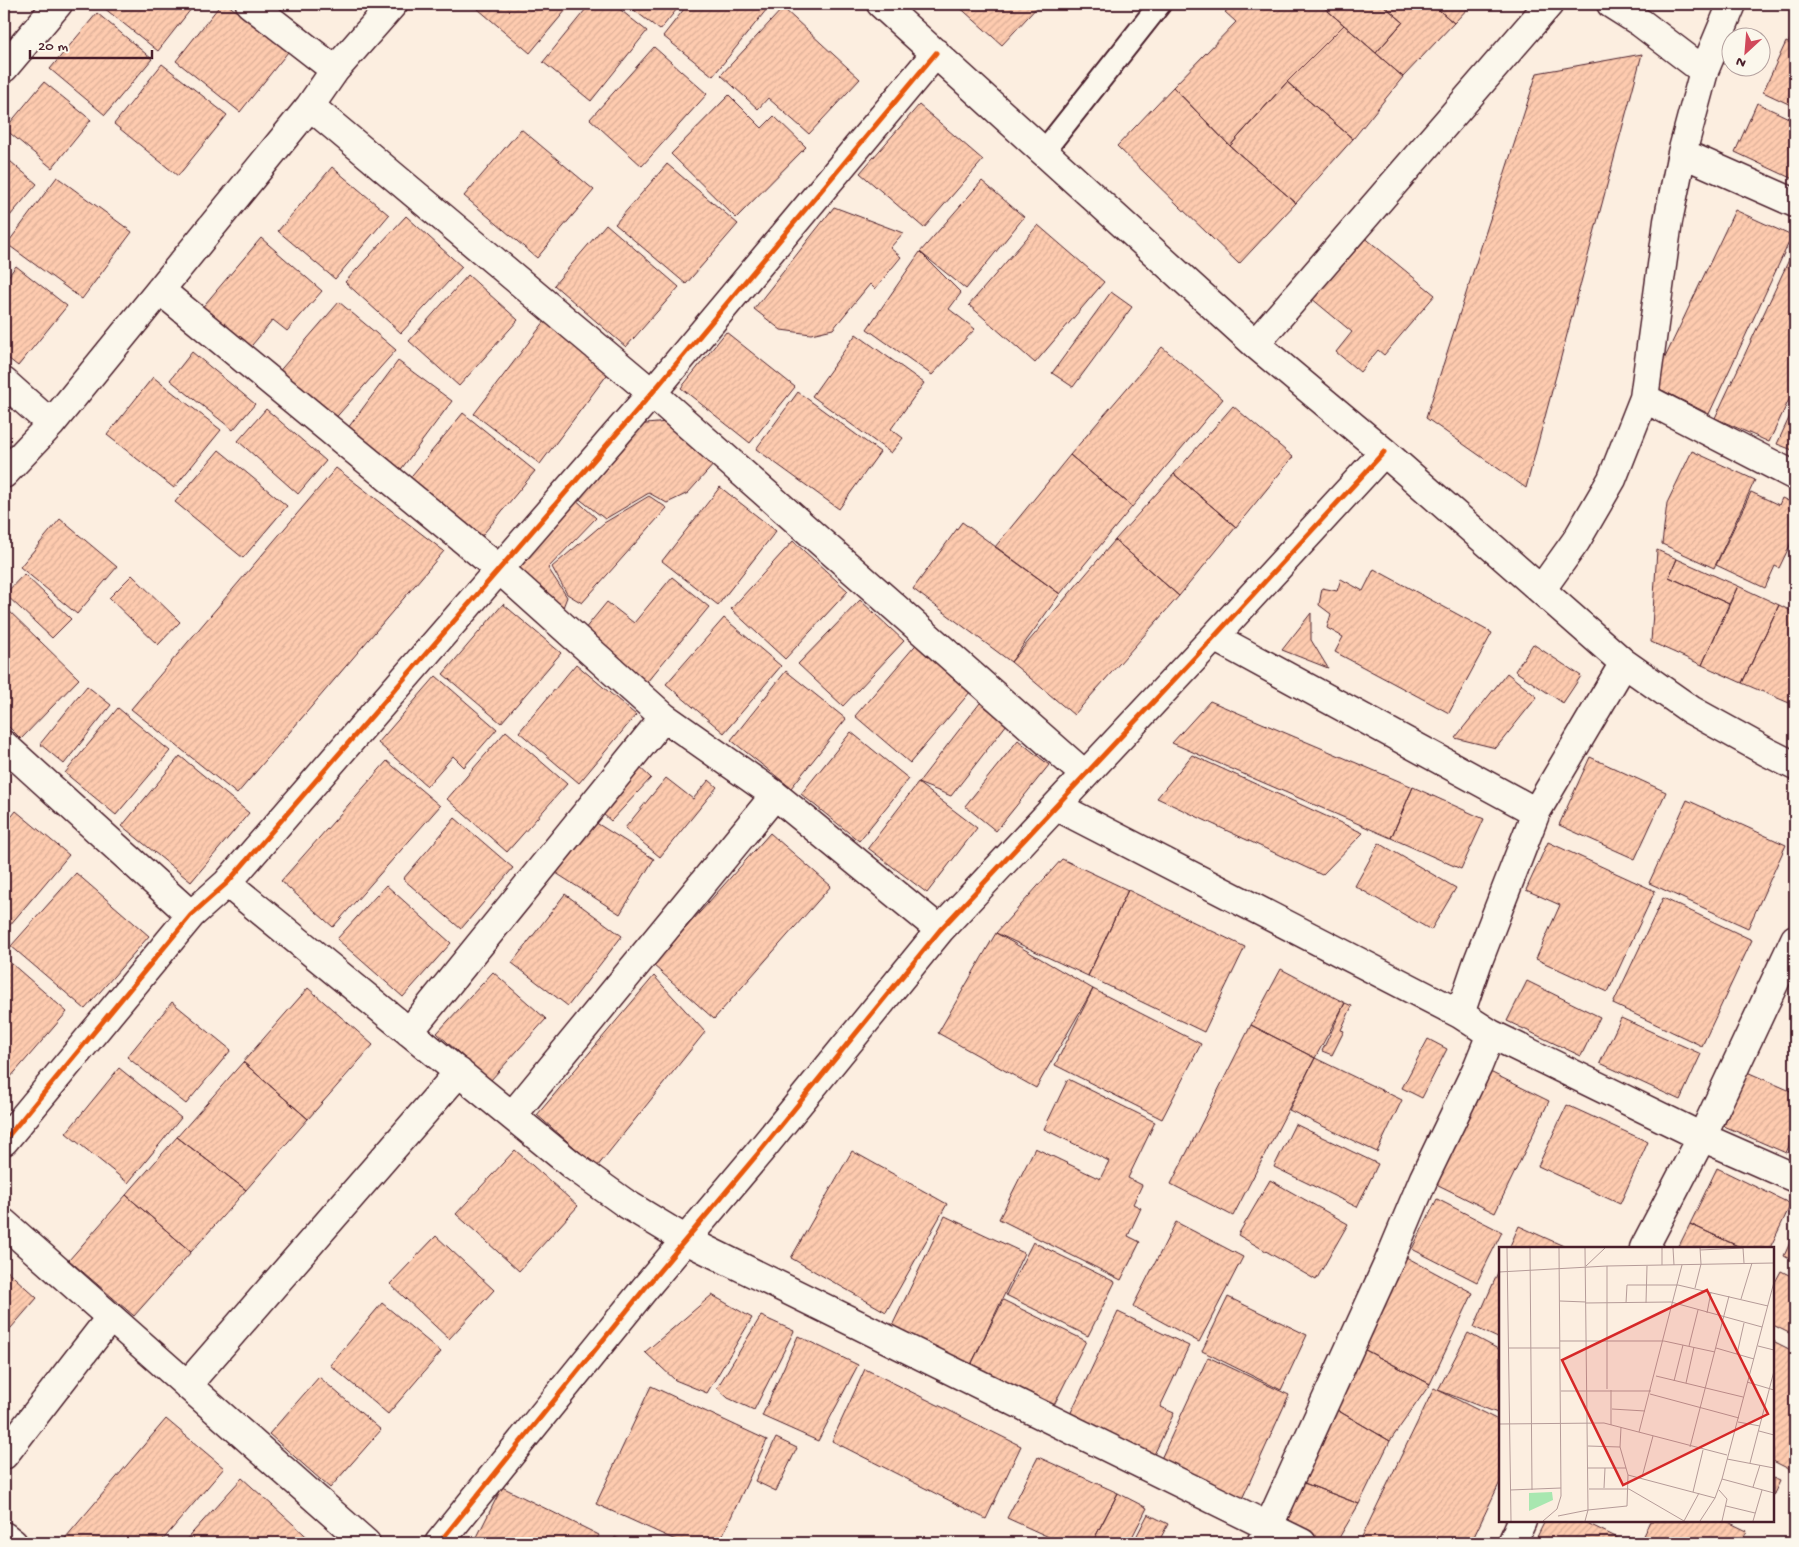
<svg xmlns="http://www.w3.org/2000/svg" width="1799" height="1547" font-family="'Gochi Hand',sans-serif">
  <defs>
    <pattern id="building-hatch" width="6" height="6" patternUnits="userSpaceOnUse" patternTransform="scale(1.25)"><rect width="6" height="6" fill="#fecbaf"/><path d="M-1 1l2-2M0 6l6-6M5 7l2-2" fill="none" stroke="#dbae97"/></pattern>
  </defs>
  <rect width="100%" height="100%" fill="#fceee0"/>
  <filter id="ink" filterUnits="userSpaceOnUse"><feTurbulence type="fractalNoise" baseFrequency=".02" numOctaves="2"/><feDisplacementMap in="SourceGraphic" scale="10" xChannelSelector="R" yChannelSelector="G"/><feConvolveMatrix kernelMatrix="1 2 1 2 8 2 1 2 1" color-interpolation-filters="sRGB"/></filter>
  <g filter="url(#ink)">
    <path fill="url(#building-hatch)" stroke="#4a1f2b" d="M 99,4 L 195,4 L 158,51 Z
      M 221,4 L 227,4 L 288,52 L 240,112 L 176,61 Z
      M 314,4 L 325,4 L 320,10 Z
      M 472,4 L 571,4 L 530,53 Z
      M 590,4 L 613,4 L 647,31 L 591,101 L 543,62 Z
      M 626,4 L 681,4 L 660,30 Z
      M 688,4 L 771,4 L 713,76 L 663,36 Z
      M 956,4 L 1040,4 L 1002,45 Z
      M 1234,4 L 1320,4 L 1344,25 L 1287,82 L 1230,146 L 1173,87 L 1236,22 L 1225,12 Z
      M 1320,4 L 1382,4 L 1403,22 L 1376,53 Z
      M 1382,4 L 1432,4 L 1454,23 L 1403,77 L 1376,53 L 1403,22 Z
      M 1432,4 L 1472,4 L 1454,23 Z
      M 783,8 L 860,79 L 809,134 L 768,98 L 758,109 L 721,75 Z
      M 97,13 L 152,59 L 105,115 L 50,69 Z
      M 1344,25 L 1403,77 L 1353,139 L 1287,82 Z
      M 1795,26 L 1795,45 L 1789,42 Z
      M 1786,42 L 1795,46 L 1795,107 L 1763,92 Z
      M 654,47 L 707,94 L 642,166 L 590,119 Z
      M 1642,54 L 1526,488 L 1426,418 L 1537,73 Z
      M 162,64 L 227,115 L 178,176 L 114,124 Z
      M 44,82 L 91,120 L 52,168 L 5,129 Z
      M 1287,82 L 1353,139 L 1296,203 L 1230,146 Z
      M 1173,87 L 1230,146 L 1296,203 L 1239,264 L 1117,146 Z
      M 729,95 L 762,128 L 774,116 L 806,147 L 736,218 L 671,154 Z
      M 1757,103 L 1795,121 L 1795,180 L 1735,152 Z
      M 919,105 L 983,160 L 924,228 L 860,173 Z
      M 521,129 L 594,190 L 537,258 L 464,196 Z
      M 4,156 L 37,184 L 4,223 Z
      M 667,164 L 738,224 L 686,284 L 615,224 Z
      M 332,167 L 389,215 L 335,279 L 278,231 Z
      M 57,177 L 132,232 L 82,299 L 7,244 Z
      M 982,181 L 1024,217 L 966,289 L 920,252 Z
      M 834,207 L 903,233 L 890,248 L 901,257 L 875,289 L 870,284 L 833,329 L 811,334 L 781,330 L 754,309 Z
      M 1735,210 L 1792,236 L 1709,414 L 1652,385 Z
      M 406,216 L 462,267 L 401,333 L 345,282 Z
      M 606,224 L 679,287 L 626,347 L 554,285 Z
      M 1038,225 L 1104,282 L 1035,363 L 969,305 Z
      M 1363,236 L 1435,295 L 1384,355 L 1378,350 L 1360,372 L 1336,352 L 1352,332 L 1311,298 Z
      M 261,238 L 322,291 L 287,331 L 273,320 L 247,351 L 200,310 Z
      M 1795,247 L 1795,387 L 1769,442 L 1715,418 Z
      M 920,252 L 961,293 L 949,309 L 975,329 L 932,375 L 867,329 Z
      M 16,266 L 67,306 L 18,366 L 4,355 L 4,282 Z
      M 468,275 L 518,320 L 459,386 L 409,341 Z
      M 1111,292 L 1132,307 L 1073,387 L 1052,373 Z
      M 339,302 L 396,350 L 331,423 L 276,375 Z
      M 545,321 L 610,371 L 540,464 L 474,414 Z
      M 726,332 L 795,387 L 750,443 L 681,388 Z
      M 856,334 L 924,383 L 891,429 L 903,438 L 891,453 L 812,396 Z
      M 1162,347 L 1223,399 L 1132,507 L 1070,455 Z
      M 192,352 L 255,404 L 233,430 L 170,380 Z
      M 398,361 L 452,401 L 396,476 L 342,436 Z
      M 153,377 L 221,430 L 174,488 L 107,435 Z
      M 798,392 L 880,452 L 839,509 L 756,449 Z
      M 1795,405 L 1795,451 L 1777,444 Z
      M 1233,406 L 1293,457 L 1236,527 L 1174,474 Z
      M 266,409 L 326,461 L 298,494 L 238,441 Z
      M 463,413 L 535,471 L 480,538 L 408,480 Z
      M 668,422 L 715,463 L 688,493 L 667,503 L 649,493 L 605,519 L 577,497 L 635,425 Z
      M 219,450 L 287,506 L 243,558 L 175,502 Z
      M 1692,451 L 1755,480 L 1714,568 L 1662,544 L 1667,503 Z
      M 1070,455 L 1132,507 L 1060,594 L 995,547 Z
      M 336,468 L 444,551 L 237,794 L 131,709 Z
      M 1174,474 L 1236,527 L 1179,596 L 1115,540 Z
      M 720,487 L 776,531 L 718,605 L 662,561 Z
      M 1751,492 L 1779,505 L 1782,498 L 1795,504 L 1795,535 L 1779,568 L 1775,566 L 1765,588 L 1716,565 Z
      M 572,496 L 596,518 L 548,568 L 567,597 L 562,610 L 516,574 L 518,559 Z
      M 649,496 L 667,508 L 582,603 L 567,594 L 552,567 L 604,523 Z
      M 60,519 L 117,567 L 77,614 L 20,567 Z
      M 962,522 L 1060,594 L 1011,662 L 913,589 Z
      M 1115,540 L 1179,596 L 1074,715 L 1011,662 Z
      M 793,541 L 848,591 L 785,659 L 731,609 Z
      M 1657,550 L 1677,559 L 1669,577 L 1729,604 L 1702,665 L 1651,642 Z
      M 1677,559 L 1738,586 L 1729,604 L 1669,577 Z
      M 1374,569 L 1492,633 L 1449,713 L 1335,652 L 1343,637 L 1327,628 L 1331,614 L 1319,605 L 1322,588 L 1337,591 L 1341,579 L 1363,591 Z
      M 24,574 L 71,619 L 52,638 L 5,594 Z
      M 132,575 L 180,622 L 158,645 L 109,598 Z
      M 672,577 L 709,607 L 647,682 L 584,630 L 607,602 L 634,623 Z
      M 1738,586 L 1779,605 L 1742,683 L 1702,665 Z
      M 860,600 L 904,641 L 843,706 L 798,664 Z
      M 503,604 L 561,653 L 501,723 L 443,674 Z
      M 1779,605 L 1795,613 L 1795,702 L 1794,705 L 1742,683 Z
      M 4,606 L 79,679 L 21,739 L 4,722 Z
      M 1311,613 L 1311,640 L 1328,668 L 1282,650 Z
      M 724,618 L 781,666 L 724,733 L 666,684 Z
      M 920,640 L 976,685 L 910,763 L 855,716 Z
      M 1533,644 L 1581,676 L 1563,703 L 1515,671 Z
      M 576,664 L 636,715 L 579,783 L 519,732 Z
      M 786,671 L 846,719 L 791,788 L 731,740 Z
      M 1507,673 L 1537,697 L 1496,748 L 1455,738 Z
      M 436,676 L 497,729 L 464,767 L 453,756 L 427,786 L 378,743 Z
      M 87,686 L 111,705 L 64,764 L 40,744 Z
      M 1210,701 L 1413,787 L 1391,838 L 1172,743 Z
      M 980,703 L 1007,724 L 951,796 L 918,783 Z
      M 118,708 L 170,751 L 116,815 L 65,773 Z
      M 506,731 L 567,784 L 507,852 L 447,799 Z
      M 851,732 L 909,779 L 859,841 L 801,794 Z
      M 1018,740 L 1049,765 L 996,831 L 965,806 Z
      M 1192,755 L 1363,833 L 1322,875 L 1157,798 Z
      M 180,756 L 249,813 L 191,882 L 122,826 Z
      M 1590,757 L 1666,792 L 1635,859 L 1559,825 Z
      M 387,761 L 440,806 L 333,927 L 281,881 Z
      M 635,763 L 651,778 L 611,821 L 595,807 Z
      M 666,778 L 693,799 L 709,780 L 717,787 L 660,857 L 625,828 Z
      M 918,783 L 977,828 L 927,893 L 868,848 Z
      M 1413,787 L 1484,819 L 1461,869 L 1391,838 Z
      M 1687,800 L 1786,845 L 1748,928 L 1649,883 Z
      M 16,811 L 69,855 L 4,932 L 4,826 Z
      M 455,818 L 513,868 L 461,929 L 403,879 Z
      M 590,819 L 654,859 L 620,914 L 556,873 Z
      M 770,833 L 831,886 L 714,1019 L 653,965 Z
      M 1548,842 L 1655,891 L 1608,992 L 1536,959 L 1560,905 L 1526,890 Z
      M 1379,843 L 1456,888 L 1431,930 L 1355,886 Z
      M 1062,859 L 1128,890 L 1088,976 L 996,933 Z
      M 76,873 L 149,936 L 85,1009 L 11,946 Z
      M 386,885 L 451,943 L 403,997 L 337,939 Z
      M 1128,890 L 1245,947 L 1204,1032 L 1088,976 Z
      M 565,894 L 622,936 L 568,1006 L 512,963 Z
      M 1663,898 L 1752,940 L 1702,1046 L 1613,1004 Z
      M 996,933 L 1093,989 L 1036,1088 L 938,1033 Z
      M 4,957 L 67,1012 L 9,1079 L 4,1075 Z
      M 1281,969 L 1345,1003 L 1315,1058 L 1251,1025 Z
      M 493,972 L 546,1019 L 490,1081 L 437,1033 Z
      M 654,976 L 705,1032 L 597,1167 L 537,1115 Z
      M 1527,981 L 1600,1017 L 1581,1056 L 1507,1021 Z
      M 308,988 L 373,1045 L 308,1119 L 243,1062 Z
      M 1093,989 L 1201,1044 L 1162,1119 L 1055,1065 Z
      M 172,1002 L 231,1050 L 186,1104 L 127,1057 Z
      M 1345,1003 L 1352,1006 L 1341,1030 L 1344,1031 L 1332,1055 L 1322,1051 Z
      M 1621,1018 L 1701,1054 L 1680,1100 L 1600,1063 Z
      M 1251,1025 L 1315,1058 L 1233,1216 L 1171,1184 Z
      M 1428,1039 L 1447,1049 L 1422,1098 L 1402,1088 Z
      M 1315,1058 L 1402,1100 L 1377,1152 L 1289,1110 Z
      M 243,1062 L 308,1119 L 246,1190 L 177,1137 Z
      M 1478,1066 L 1549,1101 L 1495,1213 L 1424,1178 Z
      M 119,1068 L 181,1118 L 128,1183 L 66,1133 Z
      M 1747,1072 L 1795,1093 L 1795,1132 L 1786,1153 L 1724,1126 Z
      M 1068,1079 L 1155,1122 L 1128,1178 L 1142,1185 L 1133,1204 L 1141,1208 L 1128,1236 L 1140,1242 L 1121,1280 L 999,1219 L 1035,1148 L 1100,1179 L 1109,1161 L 1044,1129 Z
      M 1567,1105 L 1648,1142 L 1620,1204 L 1538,1166 Z
      M 1295,1124 L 1378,1164 L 1357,1207 L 1274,1167 Z
      M 177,1137 L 246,1190 L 191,1252 L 126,1195 Z
      M 515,1150 L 578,1206 L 519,1271 L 456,1214 Z
      M 852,1151 L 947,1204 L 886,1312 L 791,1258 Z
      M 1717,1168 L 1791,1204 L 1770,1248 L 1742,1248 L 1690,1224 Z
      M 1270,1180 L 1348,1224 L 1316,1280 L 1238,1235 Z
      M 126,1195 L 191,1252 L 134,1316 L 69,1260 Z
      M 1437,1199 L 1502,1232 L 1477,1282 L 1412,1249 Z
      M 945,1216 L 1024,1253 L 970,1367 L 891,1328 Z
      M 1176,1222 L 1243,1257 L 1199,1342 L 1133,1306 Z
      M 1690,1224 L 1742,1248 L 1678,1248 Z
      M 1519,1226 L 1568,1248 L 1509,1248 Z
      M 1795,1231 L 1795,1262 L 1784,1256 Z
      M 436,1236 L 494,1290 L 449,1339 L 390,1284 Z
      M 1033,1242 L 1115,1282 L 1088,1336 L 1006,1295 Z
      M 1393,1250 L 1473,1293 L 1430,1384 L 1352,1343 Z
      M 4,1268 L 37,1298 L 4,1336 Z
      M 1500,1268 L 1500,1339 L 1474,1327 Z
      M 1781,1271 L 1795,1278 L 1795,1336 L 1773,1325 L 1773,1286 Z
      M 712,1295 L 752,1318 L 707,1393 L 675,1380 L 645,1352 Z
      M 1228,1297 L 1307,1335 L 1281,1390 L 1202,1351 Z
      M 1003,1300 L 1086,1341 L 1053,1407 L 970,1367 Z
      M 382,1303 L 441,1352 L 388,1414 L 330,1365 Z
      M 1118,1312 L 1189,1346 L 1160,1407 L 1174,1413 L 1150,1463 L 1066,1423 Z
      M 761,1316 L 794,1331 L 754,1410 L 728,1398 L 717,1388 Z
      M 1468,1333 L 1500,1350 L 1500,1414 L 1438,1390 Z
      M 798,1336 L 858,1365 L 818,1441 L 762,1416 Z
      M 1773,1341 L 1795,1352 L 1795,1457 L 1789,1469 L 1773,1461 Z
      M 1352,1343 L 1430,1384 L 1390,1441 L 1325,1403 Z
      M 1208,1357 L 1289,1395 L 1242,1499 L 1160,1461 Z
      M 865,1369 L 1021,1446 L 986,1519 L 832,1441 Z
      M 319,1377 L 381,1430 L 330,1488 L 269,1434 Z
      M 651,1386 L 767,1440 L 719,1543 L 682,1543 L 596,1504 Z
      M 1434,1388 L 1500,1421 L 1500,1482 L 1471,1543 L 1359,1543 Z
      M 1325,1403 L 1390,1441 L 1359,1504 L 1291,1478 Z
      M 166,1419 L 224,1468 L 160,1543 L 61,1543 Z
      M 776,1438 L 797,1448 L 776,1491 L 755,1481 Z
      M 1038,1457 L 1118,1493 L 1092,1543 L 1062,1543 L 1007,1518 Z
      M 242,1478 L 314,1543 L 183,1543 Z
      M 1291,1478 L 1359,1504 L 1336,1543 L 1320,1543 L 1269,1528 Z
      M 1773,1478 L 1780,1481 L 1773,1496 Z
      M 502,1487 L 599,1535 L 595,1543 L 474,1543 Z
      M 1118,1493 L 1147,1508 L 1129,1543 L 1092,1543 Z
      M 1148,1514 L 1168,1524 L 1158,1543 L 1133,1543 Z
      M 1545,1521 L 1583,1521 L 1628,1543 L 1540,1543 L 1535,1541 Z
      M 1650,1521 L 1726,1521 L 1747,1531 L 1741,1543 L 1644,1543 L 1640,1542 Z
      M 615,1537 L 627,1543 L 612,1543 Z"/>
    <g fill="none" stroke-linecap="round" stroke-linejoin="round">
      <g stroke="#4a1f2b" stroke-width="25">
        <path id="lane" d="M 1044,151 L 1160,4"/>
      </g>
      <g stroke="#4a1f2b" stroke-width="31">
        <path id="street" d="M 250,4 L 335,70
          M 881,4 L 1255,344 L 1384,452 L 1624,663 L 1691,710 L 1767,752 L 1795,766
          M 1611,4 L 1641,23 L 1704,71
          M 4,68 L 58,4
          M 310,106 L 652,393 L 1084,774
          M 1682,153 L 1795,203
          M 160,290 L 499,569 L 664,717 L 775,795 L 940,930
          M 1255,344 L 1549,4
          M 4,382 L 51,424
          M 1644,398 L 1795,476
          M 4,474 L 51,424 L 310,106 L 335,70 L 393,4
          M 1541,590 L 1576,541 L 1612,479 L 1644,398 L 1668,221 L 1682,153 L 1704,71 L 1732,4
          M 1214,637 L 1536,812
          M 4,745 L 191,915
          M 1056,806 L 1460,1014 L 1491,1034 L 1702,1137 L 1795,1178
          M 227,883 L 572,1165 L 625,1203 L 686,1240 L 1302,1543
          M 1460,1014 L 1477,964 L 1536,812 L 1624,663
          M 409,1032 L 664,717
          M 512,1116 L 775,795
          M 4,1141 L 191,915 L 227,883 L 652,393 L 936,53
          M 4,1223 L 366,1543
          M 1644,1248 L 1702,1137 L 1795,939
          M 187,1385 L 459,1072
          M 4,1455 L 110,1318
          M 4,1536 L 13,1543
          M 439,1543 L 646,1287 L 761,1150 L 940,930 L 1214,637 L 1384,452
          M 1261,1543 L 1387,1266 L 1424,1178 L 1478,1066 L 1491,1034
          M 1512,1543 L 1522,1521"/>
      </g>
      <use href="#lane" stroke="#fbf7ec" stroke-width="21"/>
      <use href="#street" stroke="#fbf7ec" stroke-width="28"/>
      <g stroke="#fbf7ec" stroke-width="8">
        <path id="cycleway" d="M 4,1141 L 191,915 L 227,883 L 652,393 L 936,53
          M 439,1543 L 646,1287 L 761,1150 L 940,930 L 1214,637 L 1384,452"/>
      </g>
      <use href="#cycleway" stroke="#e8590c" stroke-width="5"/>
    </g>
  </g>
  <g transform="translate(1499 1247)">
    <rect width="275" height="275" fill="#fceee0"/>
    <path d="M 53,245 L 54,253 L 30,264 L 30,246 Z" fill="#a8e7b0"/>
    <path fill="none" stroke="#b59b98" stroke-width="1" d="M 8,1 L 12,274M 31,1 L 33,243M 163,1 L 163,18M 174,1 L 175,18M 244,1 L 245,16M 201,3 L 244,1M 87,19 L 106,1M 0,25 L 108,19 L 275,16M 196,41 L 202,17 L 201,1M 242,52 L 253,16M 61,54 L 87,55M 86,56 L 172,55 L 263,80M 127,56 L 128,38 L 179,38 L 269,59M 147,56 L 148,19M 208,66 L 212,45M 61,94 L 165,94 L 216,105M 190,99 L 199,63M 259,99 L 275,103M 10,101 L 61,101M 217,101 L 255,112M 238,107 L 245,76M 157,129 L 244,150M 175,134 L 184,98M 248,135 L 275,143M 187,136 L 195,100M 108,142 L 108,19M 112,143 L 112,178M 62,144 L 152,144M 151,147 L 240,171M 113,162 L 146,164M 239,175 L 261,179M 0,177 L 105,176 L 228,208M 260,184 L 275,188M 140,185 L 183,18M 89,199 L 121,200M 191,200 L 230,49M 228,212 L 275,221M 251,216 L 275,124M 89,221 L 127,221M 129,228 L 216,251M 143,230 L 154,189M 223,232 L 275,246M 254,240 L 261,218M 105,241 L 106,221M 90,242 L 130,242 L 185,274M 11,243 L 62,241M 220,243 L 228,252 L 223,274M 194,245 L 204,203M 227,259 L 256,266M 59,269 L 89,263 L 86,1M 44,274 L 58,262 L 62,249 L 60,1M 86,274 L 89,263 L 128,259 L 129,228 L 121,200 L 122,180M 185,274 L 200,246M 201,274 L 216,251 L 223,232 L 275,35M 254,274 L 263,243"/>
    <path fill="#d62828" fill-opacity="0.15" stroke="#d62828" stroke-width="2.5" d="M 208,43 L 269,167 L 124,238 L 63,113 Z"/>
    <rect width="275" height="275" fill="none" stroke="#4a1f2b" stroke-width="2.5"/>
  </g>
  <rect width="1799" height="1547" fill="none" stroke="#fbf7ec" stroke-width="20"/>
  <rect x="10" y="10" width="1779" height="1527" fill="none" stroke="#4a1f2b" stroke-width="2" filter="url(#ink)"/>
  <g transform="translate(1746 52) rotate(206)"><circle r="24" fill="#fbf7ec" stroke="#b4a19f"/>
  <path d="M0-4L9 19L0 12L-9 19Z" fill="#d1495b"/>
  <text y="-8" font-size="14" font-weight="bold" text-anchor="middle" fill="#4a1f2b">N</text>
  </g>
  <path d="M30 50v8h122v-8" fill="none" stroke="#4a1f2b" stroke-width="2.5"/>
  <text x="38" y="50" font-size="15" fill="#4a1f2b" stroke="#fbf7ec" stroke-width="4" paint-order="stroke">20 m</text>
</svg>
